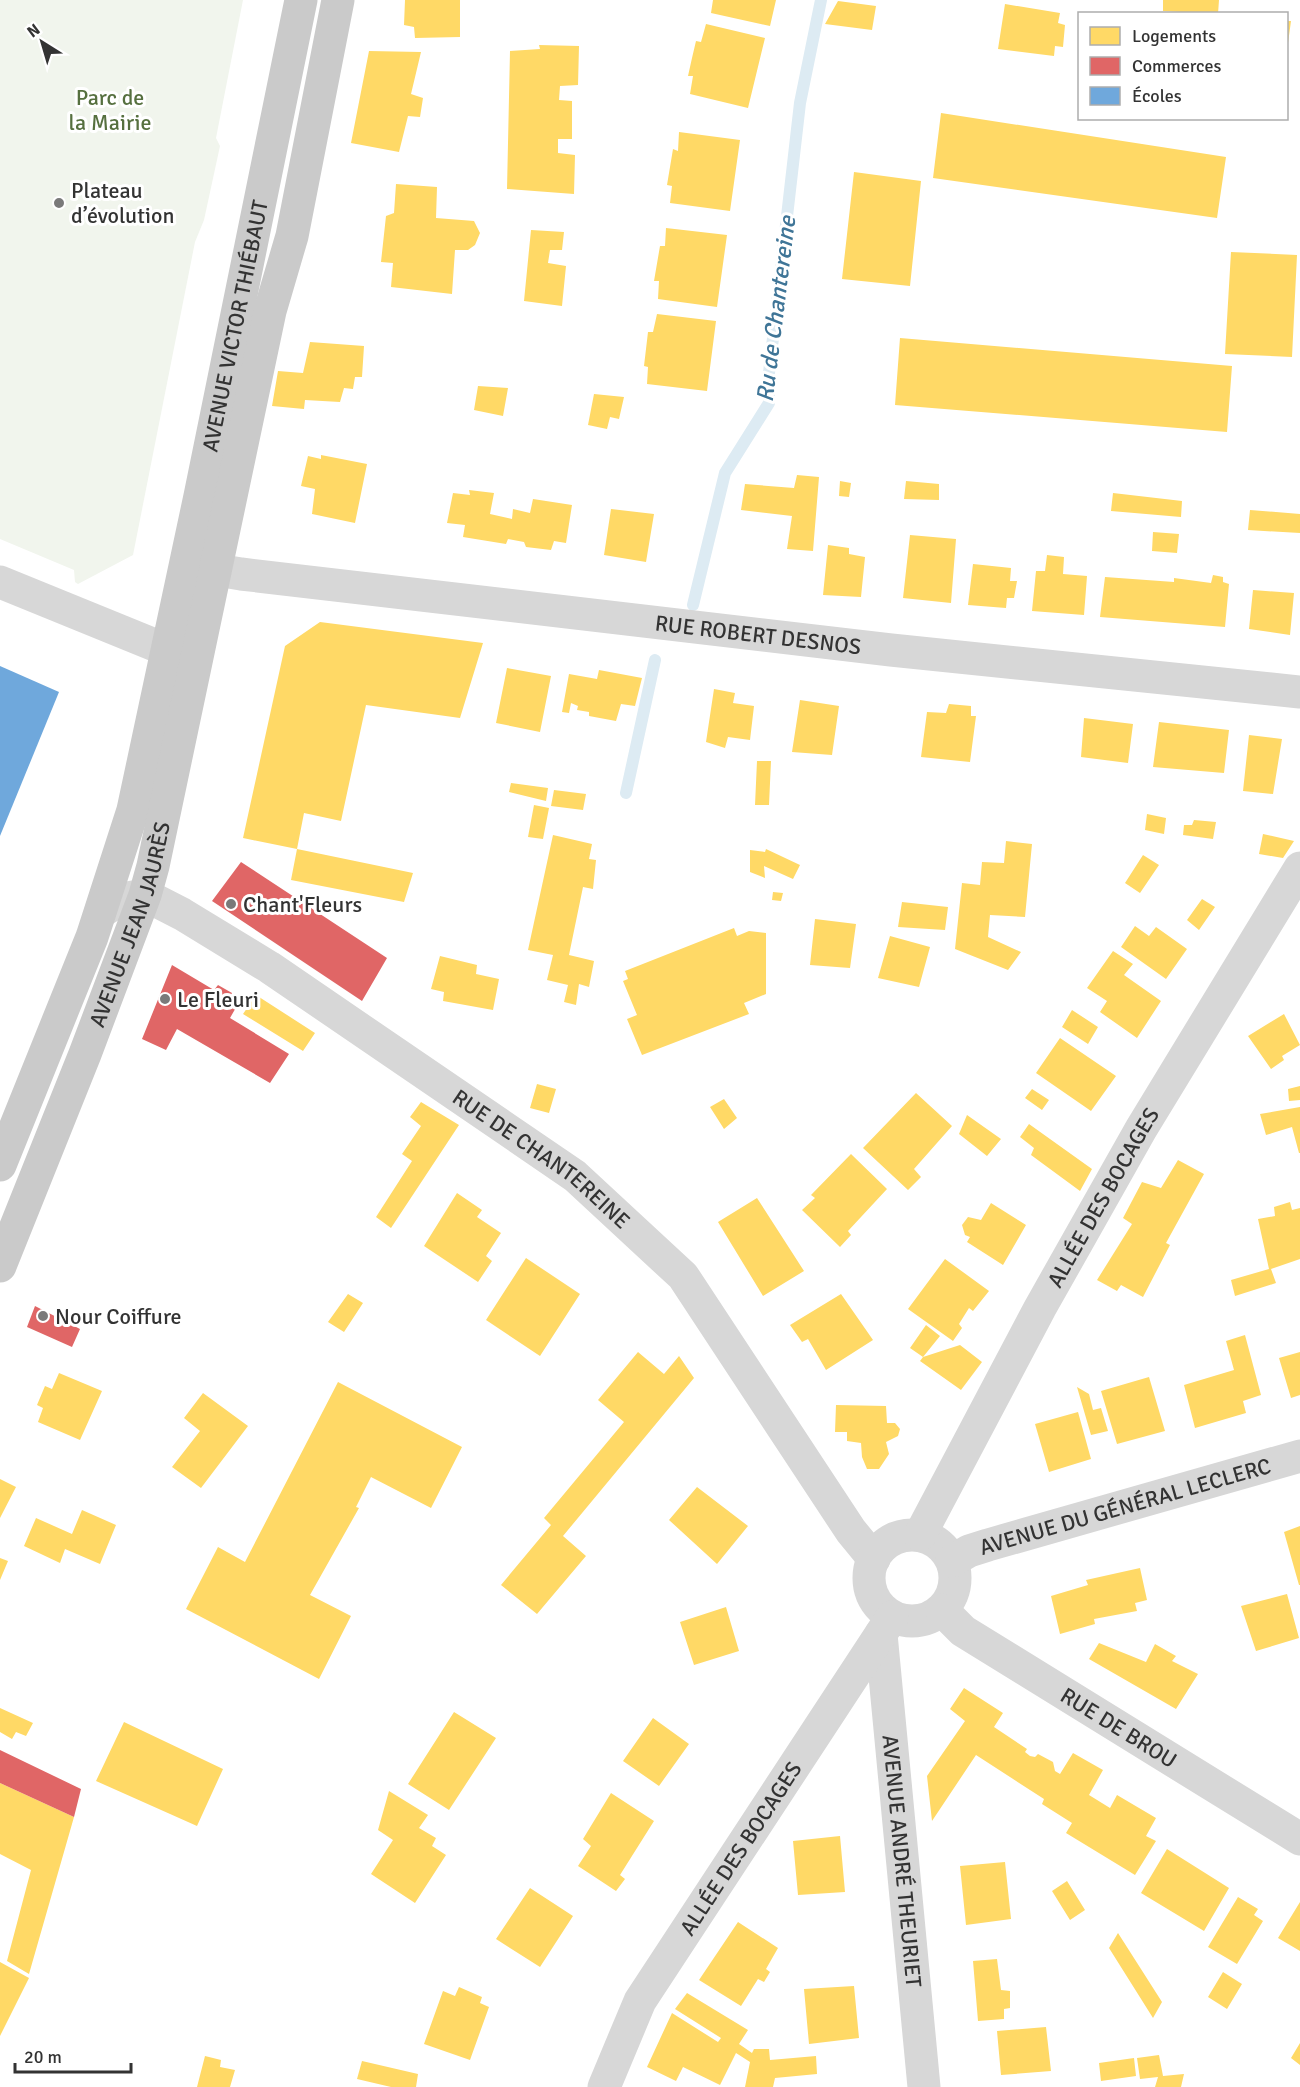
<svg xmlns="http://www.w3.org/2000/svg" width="1300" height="2087" font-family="Signika,sans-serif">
  <rect width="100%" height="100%" fill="#fff"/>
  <path fill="#f1f5ed" d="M 0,0 L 243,0 L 216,138 L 220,146 L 204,220 L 195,242 L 133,555 L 78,584 L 75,582 L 74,570 L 0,539 Z"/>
  <path fill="#ffd966" d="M 405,0 L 460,0 L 460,37 L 415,38 L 414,27 L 404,25 Z
    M 713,0 L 776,0 L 770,26 L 711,13 Z
    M 1163,0 L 1219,0 L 1218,14 L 1163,11 Z
    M 838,1 L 876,6 L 872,30 L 825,24 Z
    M 1005,4 L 1060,13 L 1058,23 L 1065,25 L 1063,47 L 1055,46 L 1054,56 L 998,49 Z
    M 1287,21 L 1291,21 L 1288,43 L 1287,43 Z
    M 706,24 L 765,38 L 748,108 L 690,94 L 693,76 L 688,76 L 692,58 L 696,41 L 701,42 Z
    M 539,45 L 579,46 L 578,85 L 560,86 L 559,100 L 572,101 L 572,139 L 558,139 L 558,153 L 575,155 L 574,194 L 507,189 L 510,51 L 540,49 Z
    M 369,51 L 421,52 L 411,94 L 423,98 L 420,117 L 408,116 L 399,152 L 351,143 Z
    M 941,113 L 1226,157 L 1217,218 L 933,178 Z
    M 679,132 L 740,140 L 730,211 L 670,203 L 672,186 L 667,185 L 673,149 L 678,151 Z
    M 854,172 L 921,181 L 910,286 L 842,279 Z
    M 396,184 L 437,187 L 436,218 L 474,221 L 480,233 L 475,245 L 468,250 L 455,250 L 452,294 L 391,287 L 393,263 L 381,262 L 386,216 L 394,213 Z
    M 666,228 L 727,235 L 717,307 L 658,299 L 659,281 L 654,281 L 660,246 L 665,246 Z
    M 531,230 L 564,232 L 562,250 L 550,250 L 548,263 L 566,266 L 562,306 L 524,301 Z
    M 1231,252 L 1297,255 L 1292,357 L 1225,354 Z
    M 657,314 L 716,321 L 707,391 L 647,384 L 648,367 L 644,366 L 648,332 L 653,332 Z
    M 900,338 L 1232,366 L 1227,432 L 895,405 Z
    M 310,342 L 364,346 L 362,377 L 355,377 L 353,389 L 344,388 L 340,402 L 305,400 L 304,409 L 272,406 L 278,371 L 303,373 Z
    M 478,386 L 508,388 L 503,416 L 474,410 Z
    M 594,394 L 624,397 L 619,419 L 610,417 L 607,429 L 588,425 Z
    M 321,455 L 367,464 L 355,523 L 312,514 L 315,489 L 301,486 L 308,456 L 321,459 Z
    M 797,475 L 819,477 L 813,551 L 787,549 L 792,516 L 741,510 L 745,484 L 794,488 Z
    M 840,481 L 851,483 L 849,497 L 839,496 Z
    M 906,481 L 939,484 L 939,500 L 904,499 Z
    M 469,490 L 494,493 L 490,514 L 512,519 L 513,509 L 530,513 L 533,499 L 572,505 L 566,543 L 554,541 L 551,550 L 526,547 L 524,542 L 508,539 L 506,544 L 463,537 L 465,525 L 447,523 L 453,493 L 470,495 Z
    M 1113,493 L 1182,501 L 1181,517 L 1111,511 Z
    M 611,509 L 654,514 L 646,562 L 604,555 Z
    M 1250,510 L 1300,514 L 1300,533 L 1248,530 Z
    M 1153,532 L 1179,534 L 1177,553 L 1152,551 Z
    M 910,535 L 956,539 L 951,603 L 903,598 Z
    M 828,545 L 849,548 L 849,554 L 865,557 L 861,597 L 823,595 Z
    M 1047,555 L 1064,557 L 1063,574 L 1087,576 L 1084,615 L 1032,611 L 1036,571 L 1045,571 Z
    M 973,564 L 1011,568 L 1010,581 L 1017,581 L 1014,598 L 1007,598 L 1006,608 L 968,605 Z
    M 1213,575 L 1223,577 L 1223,582 L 1229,584 L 1225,627 L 1100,617 L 1105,577 L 1174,582 L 1174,578 L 1211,583 Z
    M 1253,590 L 1294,593 L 1290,635 L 1249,629 Z
    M 320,622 L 483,643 L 460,718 L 366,705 L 341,821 L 304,813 L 297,849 L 243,838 L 285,646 Z
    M 507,668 L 551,676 L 540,732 L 496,723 Z
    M 599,670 L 642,678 L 635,706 L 621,704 L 616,721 L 589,716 L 589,712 L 577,710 L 578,706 L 571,703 L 569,713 L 562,712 L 569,674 L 597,679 Z
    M 714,689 L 735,693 L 733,703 L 754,706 L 750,740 L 728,737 L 725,748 L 706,742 Z
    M 800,700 L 839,706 L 832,755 L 792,752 Z
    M 949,704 L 971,706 L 971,716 L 976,716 L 970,762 L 921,757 L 927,712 L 946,713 Z
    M 1084,718 L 1133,724 L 1128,763 L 1081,757 Z
    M 1159,722 L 1229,730 L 1224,773 L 1153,767 Z
    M 1249,735 L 1282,739 L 1273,794 L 1243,791 Z
    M 757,761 L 771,761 L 769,805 L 755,805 Z
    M 511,783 L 548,788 L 546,801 L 509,792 Z
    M 554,790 L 586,794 L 583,810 L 551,806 Z
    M 534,805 L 549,808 L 543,839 L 528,837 Z
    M 1147,814 L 1166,818 L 1164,834 L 1145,830 Z
    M 1194,820 L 1216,822 L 1213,839 L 1183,835 L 1184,825 L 1192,825 Z
    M 1263,834 L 1294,841 L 1283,858 L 1259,854 Z
    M 553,835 L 592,844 L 589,859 L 596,860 L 593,889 L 583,887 L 569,955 L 594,961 L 589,987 L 579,984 L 576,1005 L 564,1002 L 568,985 L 547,980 L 553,955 L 528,950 Z
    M 1006,841 L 1032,844 L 1025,917 L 990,915 L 988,937 L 1021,952 L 1008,970 L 955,949 L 962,883 L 980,885 L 982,862 L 1004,863 Z
    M 297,849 L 413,873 L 404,902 L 291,880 Z
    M 766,849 L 800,865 L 793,879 L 764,866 L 765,878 L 750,872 L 750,850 L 765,852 Z
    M 1143,855 L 1159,865 L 1140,893 L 1125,883 Z
    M 773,892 L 783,893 L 781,901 L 772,900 Z
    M 1202,899 L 1215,907 L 1199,930 L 1187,920 Z
    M 902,902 L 948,907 L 945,930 L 898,927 Z
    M 815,919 L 856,924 L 850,968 L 810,965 Z
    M 1135,926 L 1149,936 L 1156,927 L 1187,949 L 1166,979 L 1121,947 Z
    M 734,928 L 737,936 L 749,931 L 766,933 L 766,994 L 744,1003 L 749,1014 L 642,1055 L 627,1019 L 637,1015 L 623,981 L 628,979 L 625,971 Z
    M 890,936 L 930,947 L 919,987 L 878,978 Z
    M 1113,951 L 1133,964 L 1124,975 L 1161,1001 L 1137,1038 L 1100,1012 L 1107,1001 L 1087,988 Z
    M 440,956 L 477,965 L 476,974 L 499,979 L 493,1010 L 443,1001 L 444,992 L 431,989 Z
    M 256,995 L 315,1033 L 303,1051 L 243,1014 Z
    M 1072,1010 L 1098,1027 L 1088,1044 L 1062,1027 Z
    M 1284,1014 L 1300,1045 L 1282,1056 L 1284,1060 L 1271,1069 L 1248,1036 Z
    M 1060,1038 L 1116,1076 L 1091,1111 L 1036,1073 Z
    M 537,1084 L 556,1089 L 549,1113 L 530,1108 Z
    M 1300,1086 L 1300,1100 L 1289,1101 L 1288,1089 Z
    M 1032,1089 L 1049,1100 L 1042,1110 L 1025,1098 Z
    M 916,1093 L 952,1126 L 914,1169 L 921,1177 L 908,1190 L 863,1148 Z
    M 724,1099 L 737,1118 L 724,1129 L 710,1107 Z
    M 421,1102 L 459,1125 L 391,1228 L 376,1217 L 412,1161 L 402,1154 L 421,1126 L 410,1117 Z
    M 1300,1107 L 1300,1153 L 1299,1153 L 1292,1127 L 1266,1135 L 1260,1114 Z
    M 967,1115 L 1001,1139 L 987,1156 L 959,1134 Z
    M 1029,1124 L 1092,1169 L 1080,1191 L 1031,1155 L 1034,1148 L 1020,1137 Z
    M 851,1154 L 887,1189 L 848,1231 L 851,1235 L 840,1247 L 802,1210 L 815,1198 L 811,1195 Z
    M 1178,1160 L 1204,1174 L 1166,1243 L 1170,1245 L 1143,1297 L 1121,1285 L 1117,1291 L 1097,1280 L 1132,1224 L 1123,1218 L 1142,1182 L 1161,1188 Z
    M 457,1193 L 482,1210 L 477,1217 L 501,1233 L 486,1256 L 492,1261 L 478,1282 L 424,1246 Z
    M 757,1198 L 804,1271 L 763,1296 L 718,1222 Z
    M 1290,1202 L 1292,1210 L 1300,1208 L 1300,1259 L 1271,1269 L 1276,1283 L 1235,1296 L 1231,1280 L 1269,1269 L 1258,1219 L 1275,1216 L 1274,1207 Z
    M 991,1203 L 1026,1225 L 1003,1265 L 967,1242 L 970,1237 L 965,1235 L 962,1225 L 968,1217 L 981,1220 Z
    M 526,1258 L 580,1294 L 540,1356 L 486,1320 Z
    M 945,1259 L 989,1291 L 973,1311 L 969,1308 L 959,1324 L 962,1328 L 953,1341 L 908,1309 Z
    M 348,1294 L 363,1303 L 344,1332 L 328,1322 Z
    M 841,1294 L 873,1340 L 826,1370 L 808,1339 L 802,1342 L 790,1325 Z
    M 926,1325 L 940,1336 L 923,1357 L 960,1345 L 982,1362 L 961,1390 L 920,1361 L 923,1357 L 910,1348 Z
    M 1245,1335 L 1261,1395 L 1243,1401 L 1246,1413 L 1195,1428 L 1184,1385 L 1234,1370 L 1226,1341 Z
    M 638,1352 L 664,1374 L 679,1356 L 694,1378 L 563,1536 L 586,1556 L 537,1614 L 501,1585 L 551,1525 L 544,1518 L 624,1422 L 598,1400 Z
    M 1300,1352 L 1300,1395 L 1291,1398 L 1279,1358 Z
    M 59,1373 L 102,1391 L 80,1440 L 38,1422 L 43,1408 L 37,1405 L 45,1386 L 52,1389 Z
    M 1149,1377 L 1165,1431 L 1117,1444 L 1101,1391 Z
    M 338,1382 L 462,1447 L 431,1508 L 371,1477 L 356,1507 L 359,1508 L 310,1595 L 351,1616 L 319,1679 L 186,1609 L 218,1547 L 245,1562 Z
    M 1077,1387 L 1089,1394 L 1093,1410 L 1101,1408 L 1108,1431 L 1091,1435 Z
    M 203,1393 L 248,1426 L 201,1488 L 172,1467 L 200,1431 L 184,1418 Z
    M 836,1405 L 886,1406 L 887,1423 L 895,1423 L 900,1429 L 898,1436 L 886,1442 L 889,1454 L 879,1469 L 867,1469 L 862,1457 L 861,1443 L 847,1441 L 847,1432 L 835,1432 Z
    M 1078,1412 L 1091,1459 L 1049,1472 L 1035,1424 Z
    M 0,1479 L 16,1487 L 0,1518 Z
    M 697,1487 L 748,1526 L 717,1564 L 669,1520 Z
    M 82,1510 L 116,1525 L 100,1564 L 65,1549 L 60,1563 L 24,1546 L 36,1518 L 72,1534 Z
    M 1300,1526 L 1300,1585 L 1299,1585 L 1284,1532 Z
    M 0,1558 L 8,1561 L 0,1580 Z
    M 1140,1568 L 1147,1600 L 1135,1603 L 1137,1611 L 1094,1619 L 1095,1624 L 1060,1634 L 1051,1596 L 1088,1585 L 1086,1580 Z
    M 1287,1594 L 1299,1638 L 1256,1651 L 1241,1606 Z
    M 726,1607 L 739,1651 L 694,1665 L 680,1622 Z
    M 1099,1643 L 1146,1662 L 1155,1644 L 1176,1656 L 1172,1661 L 1198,1674 L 1176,1709 L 1089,1659 Z
    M 964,1688 L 1003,1713 L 994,1727 L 1027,1749 L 1025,1752 L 1030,1756 L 1035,1757 L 1038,1754 L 1053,1762 L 1055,1771 L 1060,1774 L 1073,1753 L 1103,1770 L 1089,1795 L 1110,1808 L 1117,1795 L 1156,1818 L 1146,1836 L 1156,1841 L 1135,1875 L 1066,1833 L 1072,1823 L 1042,1804 L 1044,1799 L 976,1755 L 932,1821 L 927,1776 L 965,1721 L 950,1709 Z
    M 0,1708 L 33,1723 L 26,1736 L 16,1732 L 12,1739 L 0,1732 Z
    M 454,1712 L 496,1738 L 449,1810 L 408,1784 Z
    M 653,1718 L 689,1744 L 659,1786 L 623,1761 Z
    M 124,1722 L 223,1769 L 197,1826 L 96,1781 Z
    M 0,1783 L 74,1817 L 29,1974 L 7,1961 L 31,1870 L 0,1854 Z
    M 389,1791 L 428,1815 L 419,1828 L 436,1838 L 432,1846 L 446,1855 L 415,1903 L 371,1874 L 393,1840 L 378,1830 Z
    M 611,1793 L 654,1821 L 620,1875 L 625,1879 L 616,1891 L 578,1866 L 591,1846 L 583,1839 Z
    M 840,1836 L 845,1892 L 798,1895 L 793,1841 Z
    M 1167,1849 L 1229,1888 L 1204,1931 L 1141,1893 Z
    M 1005,1862 L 1011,1919 L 966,1925 L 960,1866 Z
    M 1067,1881 L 1085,1910 L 1070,1920 L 1052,1891 Z
    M 530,1888 L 573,1916 L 540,1967 L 496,1939 Z
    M 1238,1897 L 1258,1909 L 1254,1915 L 1263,1921 L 1237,1964 L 1208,1947 Z
    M 1300,1902 L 1300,1951 L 1278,1938 Z
    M 738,1922 L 778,1948 L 766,1969 L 770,1972 L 764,1982 L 758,1979 L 741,2006 L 699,1980 Z
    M 1118,1933 L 1162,2002 L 1153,2018 L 1109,1948 Z
    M 997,1959 L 1001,1990 L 1010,1991 L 1010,2008 L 1004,2009 L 1004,2019 L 978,2021 L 973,1961 Z
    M 0,1962 L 29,1978 L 0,2036 Z
    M 1223,1972 L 1242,1984 L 1227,2009 L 1208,1997 Z
    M 854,1986 L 859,2038 L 809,2044 L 804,1989 Z
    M 459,1987 L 482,1997 L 480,2003 L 489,2007 L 470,2060 L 424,2044 L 443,1991 L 455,1996 Z
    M 687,1993 L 748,2030 L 739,2044 L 752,2053 L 754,2049 L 769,2049 L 770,2060 L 816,2056 L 817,2074 L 775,2078 L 773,2087 L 745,2087 L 750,2062 L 736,2053 L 720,2085 L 683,2067 L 676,2081 L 647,2067 L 672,2013 L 718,2042 L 721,2038 L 675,2009 Z
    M 1046,2027 L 1051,2071 L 1001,2075 L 997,2031 Z
    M 1300,2043 L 1300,2065 L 1291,2058 Z
    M 1159,2055 L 1163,2076 L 1184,2074 L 1181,2087 L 1155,2087 L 1158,2077 L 1140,2079 L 1137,2058 Z
    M 205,2056 L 221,2060 L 220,2067 L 235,2070 L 230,2087 L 197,2087 Z
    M 1134,2058 L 1136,2076 L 1101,2081 L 1099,2063 Z
    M 362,2061 L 418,2074 L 416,2087 L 391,2087 L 357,2079 Z"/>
  <path fill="#e06666" d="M 241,862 L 387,958 L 362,1001 L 212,901 Z
    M 172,965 L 214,990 L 218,985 L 232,993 L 229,999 L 238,1004 L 230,1018 L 289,1054 L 270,1083 L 177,1029 L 166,1050 L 142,1039 Z
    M 35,1306 L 80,1329 L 72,1347 L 27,1327 Z
    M 0,1750 L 81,1789 L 74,1817 L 0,1783 Z"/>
  <path fill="#6fa8dc" d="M 0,666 L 59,692 L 0,836 Z"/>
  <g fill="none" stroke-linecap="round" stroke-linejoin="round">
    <path stroke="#ddebf3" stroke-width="12" d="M 693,605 L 725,473 L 769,403 L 769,373 L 800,103 L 821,0
      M 626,793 L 655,660"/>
    <g stroke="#d7d7d7" stroke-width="33">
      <path id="s1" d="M 204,544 L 217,570 L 241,574 L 891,650 L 1300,692"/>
      <path d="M 0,582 L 167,650"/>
      <path id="s2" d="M 101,912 L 121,899 L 145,895 L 182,914 L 269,967 L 575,1176 L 683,1276 L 851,1531 L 874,1559"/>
      <circle cx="912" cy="1578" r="43"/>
      <path id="s3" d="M 920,1535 L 1040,1308 L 1141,1129 L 1300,868"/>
      <path id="s4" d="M 952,1561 L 969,1551 L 988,1545 L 1300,1456"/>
      <path id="s5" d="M 942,1610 L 963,1631 L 1300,1839"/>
      <path id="s6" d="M 881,1634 L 924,2087"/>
      <path id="s7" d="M 604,2087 L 640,2001 L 892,1617"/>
    </g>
    <g stroke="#cacaca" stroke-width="33">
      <path id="s8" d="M 0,1165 L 92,937 L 133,810 L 200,496 L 301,0"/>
      <path id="s9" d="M 0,1266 L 85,1054 L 145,895 L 153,866 L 270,311 L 292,236 L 338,0"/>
    </g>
  </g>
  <g fill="#7a7a7a" stroke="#fff" stroke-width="2">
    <circle cx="59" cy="203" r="6"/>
    <circle cx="231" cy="904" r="6"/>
    <circle cx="165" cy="999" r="6"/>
    <circle cx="43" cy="1316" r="6"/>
  </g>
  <g text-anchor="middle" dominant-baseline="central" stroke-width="6" stroke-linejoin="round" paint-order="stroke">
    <g font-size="22" fill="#56703f" stroke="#fff">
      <text x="110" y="97">Parc de<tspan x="110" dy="25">la Mairie</tspan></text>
    </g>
    <g font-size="22" fill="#333" stroke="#fff" text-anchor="start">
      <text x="71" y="190">Plateau<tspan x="71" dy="25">d’évolution</tspan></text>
      <text x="243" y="904">Chant'Fleurs</text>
      <text x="177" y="999">Le Fleuri</text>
      <text x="55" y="1316">Nour Coiffure</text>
    </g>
    <g font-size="22" fill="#333" stroke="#fff">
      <text stroke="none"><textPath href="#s8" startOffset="874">AVENUE VICTOR THIÉBAUT</textPath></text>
      <text stroke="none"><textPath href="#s1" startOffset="574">RUE ROBERT DESNOS</textPath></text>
      <text stroke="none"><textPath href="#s9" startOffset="366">AVENUE JEAN JAURÈS</textPath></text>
      <text stroke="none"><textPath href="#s2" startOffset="525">RUE DE CHANTEREINE</textPath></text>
      <text stroke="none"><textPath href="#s3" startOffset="384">ALLÉE DES BOCAGES</textPath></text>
      <text stroke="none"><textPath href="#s4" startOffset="182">AVENUE DU GÉNÉRAL LECLERC</textPath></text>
      <text stroke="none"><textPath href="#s5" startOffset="213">RUE DE BROU</textPath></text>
      <text stroke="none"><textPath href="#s7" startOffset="276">ALLÉE DES BOCAGES</textPath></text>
      <text stroke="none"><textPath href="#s6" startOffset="228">AVENUE ANDRÉ THEURIET</textPath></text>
    </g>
    <g font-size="24" font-style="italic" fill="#3f7597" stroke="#fff">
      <text transform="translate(776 309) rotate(-83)">Ru de Chantereine</text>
    </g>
  </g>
  <rect x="1078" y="12" width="210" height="108" fill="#ffffff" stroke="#adadad" stroke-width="1.5"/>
  <rect x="1090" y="27" width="30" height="18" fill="#ffd966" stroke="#adadad" stroke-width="1.5"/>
  <text x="1132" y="42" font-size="18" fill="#333333">Logements</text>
  <rect x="1090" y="57" width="30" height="18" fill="#e06666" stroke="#adadad" stroke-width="1.5"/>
  <text x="1132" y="72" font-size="18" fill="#333333">Commerces</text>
  <rect x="1090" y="87" width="30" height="18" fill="#6fa8dc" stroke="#adadad" stroke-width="1.5"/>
  <text x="1132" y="102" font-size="18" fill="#333333">Écoles</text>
  <g transform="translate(42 42) rotate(323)" stroke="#ffffff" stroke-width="4.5" paint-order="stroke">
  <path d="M0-4.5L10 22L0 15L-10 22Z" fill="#333333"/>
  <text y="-9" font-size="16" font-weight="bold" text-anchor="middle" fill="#333333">N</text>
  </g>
  <path d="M15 2063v9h116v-9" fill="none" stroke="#333333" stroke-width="3"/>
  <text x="24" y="2063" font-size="18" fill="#333333" stroke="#ffffff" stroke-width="4.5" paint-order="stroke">20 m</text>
</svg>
